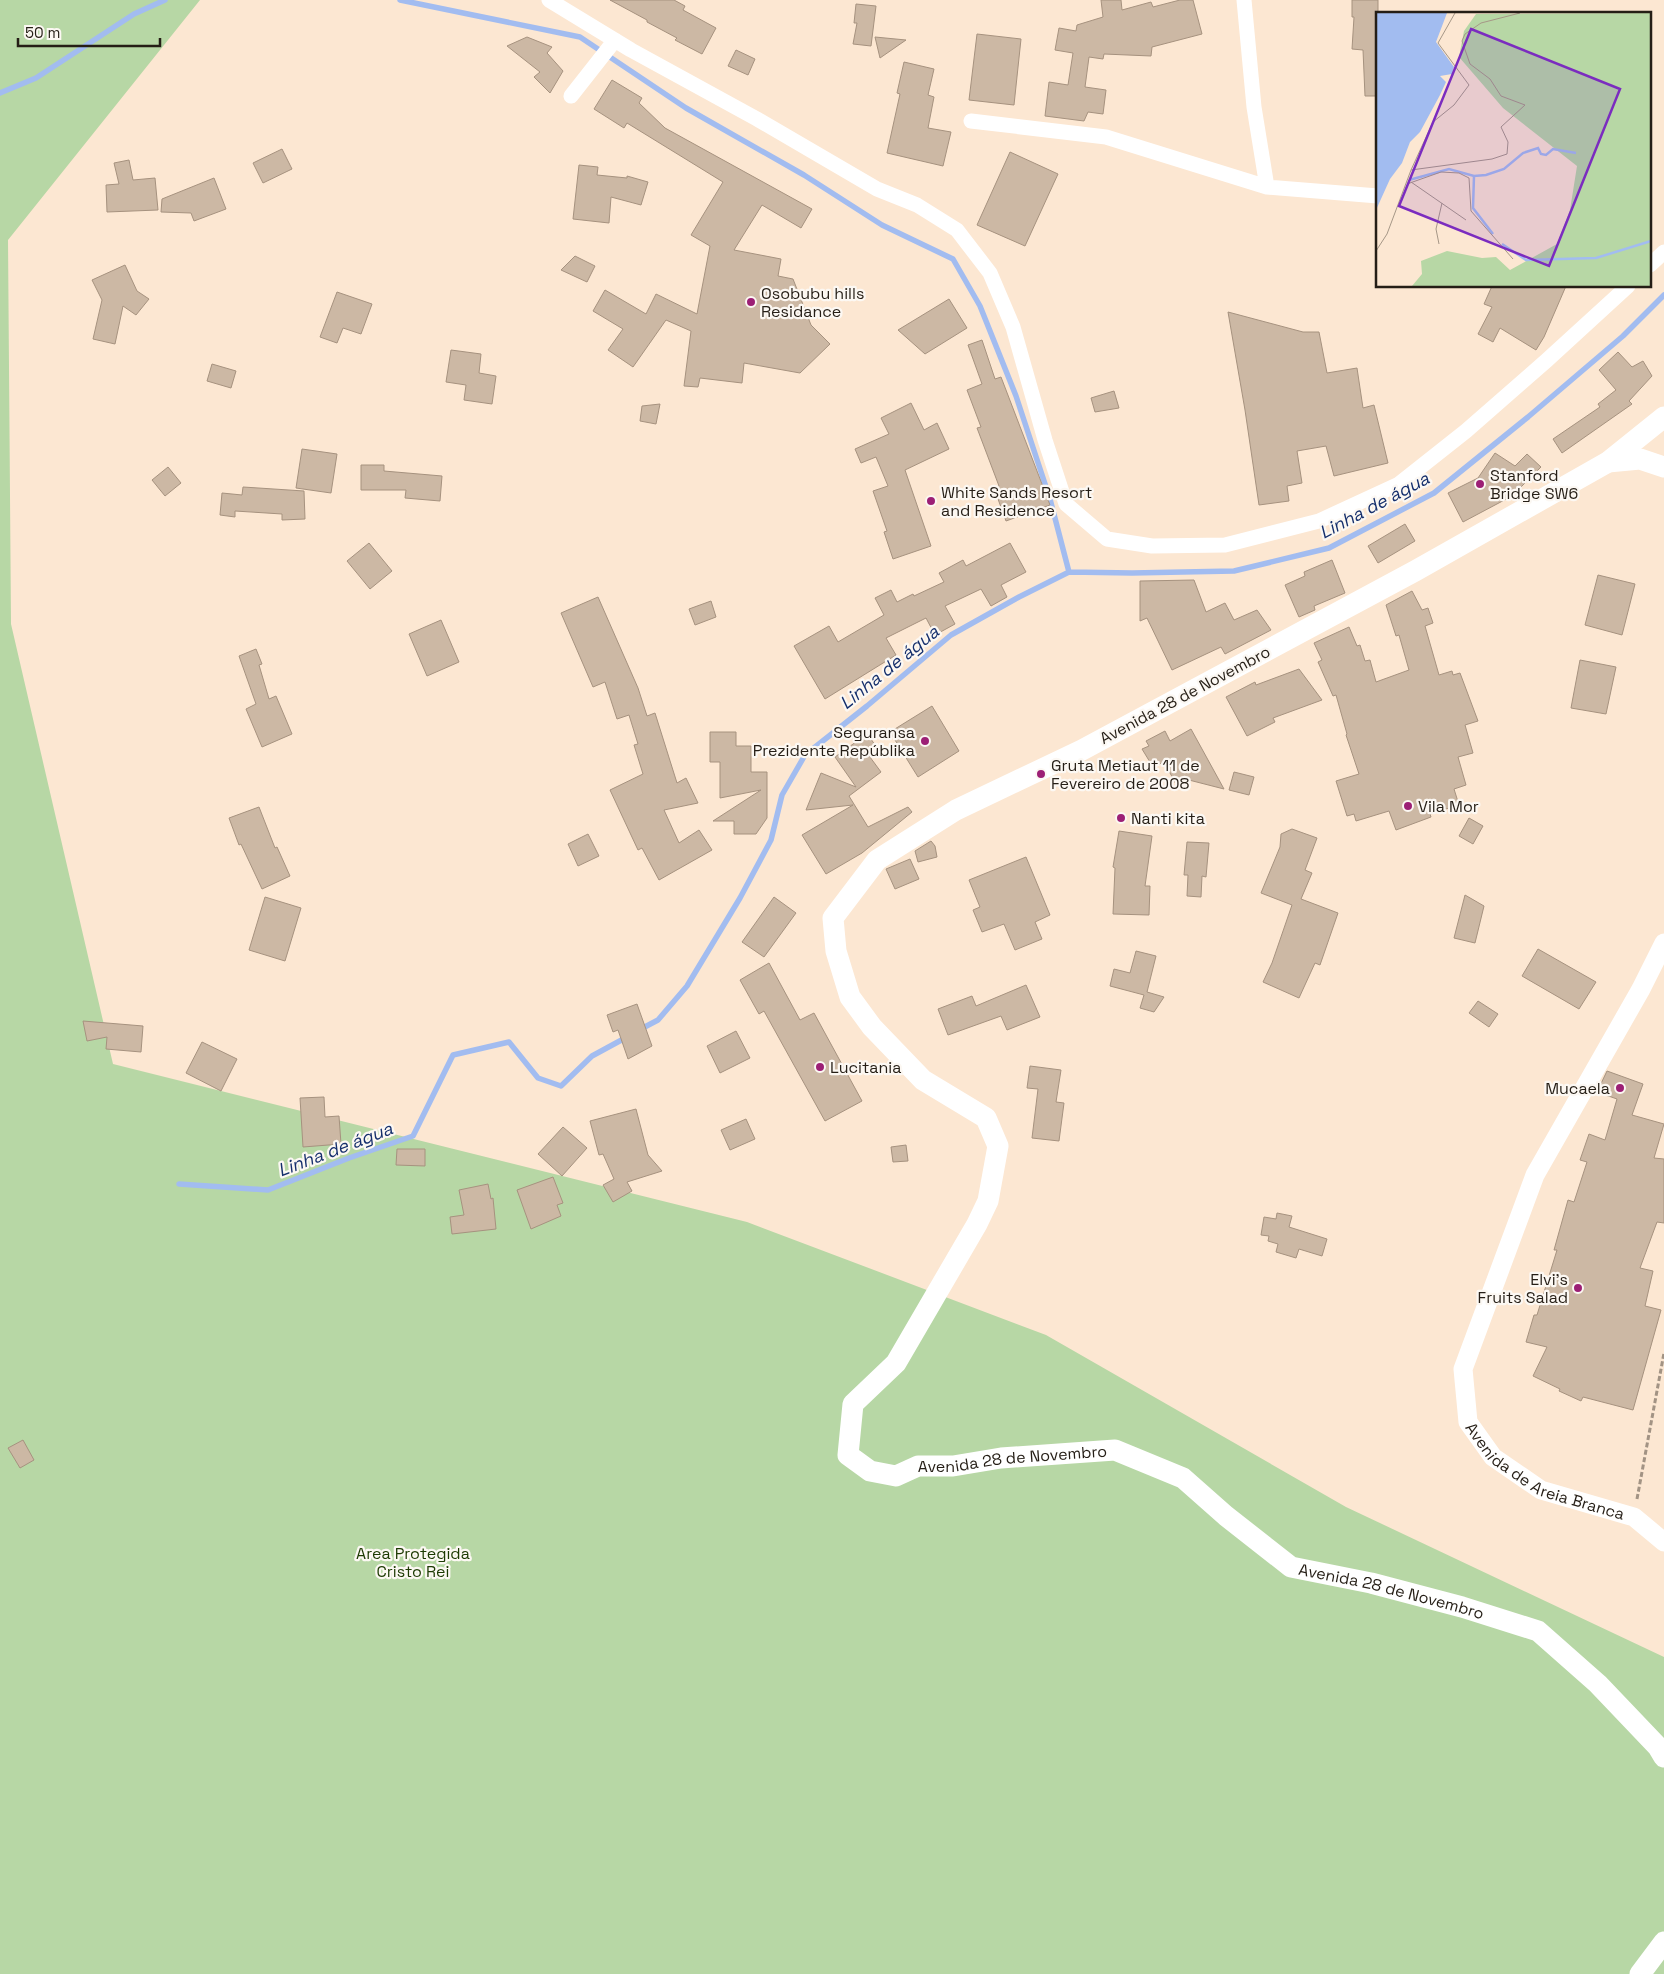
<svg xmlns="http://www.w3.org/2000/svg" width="1664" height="1974" font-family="'Space Grotesk',sans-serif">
  <rect width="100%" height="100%" fill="#fce7d2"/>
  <path fill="#b7d7a5" d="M 0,0 L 200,0 L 8,240 L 11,624 L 113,1064 L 747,1222 L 1046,1335 L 1346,1507 L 1664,1657 L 1664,1974 L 0,1974 Z"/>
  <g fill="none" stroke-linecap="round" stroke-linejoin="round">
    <path stroke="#a2bcf0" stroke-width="5.5" d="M 400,0 L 580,37 L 686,108 L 804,175 L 882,225 L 953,259 L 980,306 L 1016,396 L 1050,499 L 1069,572
      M 0,93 L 36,78 L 134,14 L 165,0
      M 639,1030 L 658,1020 L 687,986 L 740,898 L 771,840 L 782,795 L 805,755 L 867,706 L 951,635 L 1019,597 L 1069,572 L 1132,573 L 1234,571 L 1329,548 L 1434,493 L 1528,417 L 1623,336 L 1664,295
      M 179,1184 L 268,1190 L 349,1158 L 413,1136 L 453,1055 L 509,1042 L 538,1078 L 561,1086 L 592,1056 L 627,1037"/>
  </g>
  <path fill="#ccb8a4" stroke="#a6927f" d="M 610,0 L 674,0 L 685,6 L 683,10 L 716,28 L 702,54 L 675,40 L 677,38 L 647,22 L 647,20 Z
    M 1101,0 L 1121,0 L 1122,10 L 1151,2 L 1153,7 L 1180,0 L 1193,0 L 1202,34 L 1152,47 L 1151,56 L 1104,54 L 1103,59 L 1089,57 L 1085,87 L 1106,90 L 1103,114 L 1088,112 L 1084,121 L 1045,116 L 1049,82 L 1068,85 L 1073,53 L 1055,50 L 1059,28 L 1076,31 L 1077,25 L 1103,17 Z
    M 1352,0 L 1378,0 L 1378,96 L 1365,96 L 1363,50 L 1352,49 L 1354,17 L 1352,17 Z
    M 856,4 L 876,6 L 871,46 L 853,44 L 857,23 L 854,23 Z
    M 977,34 L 1021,39 L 1014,105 L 969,100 Z
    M 527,37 L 552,47 L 547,53 L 563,71 L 550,93 L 534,77 L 540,72 L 507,46 Z
    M 875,37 L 906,40 L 880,58 Z
    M 736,50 L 755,59 L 748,75 L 728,66 Z
    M 904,62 L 934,69 L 928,95 L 934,97 L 928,128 L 951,132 L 943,166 L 887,153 L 900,94 L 897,93 Z
    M 612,80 L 642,98 L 639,103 L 665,128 L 812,209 L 801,228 L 762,205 L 734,250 L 781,259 L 778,276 L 793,279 L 811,325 L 830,344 L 800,373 L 744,363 L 742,383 L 700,378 L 698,387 L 684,386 L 691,331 L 666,320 L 633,367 L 608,350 L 623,329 L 593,311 L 605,290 L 646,314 L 656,294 L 697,314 L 710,246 L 691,235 L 723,182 L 627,123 L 624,128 L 594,109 Z
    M 282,149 L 292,169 L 263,183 L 253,163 Z
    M 1010,152 L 1058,174 L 1025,246 L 977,225 Z
    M 129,160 L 133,180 L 155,178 L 158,210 L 107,212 L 106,185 L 119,184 L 114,163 Z
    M 579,165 L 598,167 L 597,175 L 627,178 L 627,176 L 648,182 L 641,205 L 611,197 L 609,223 L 573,219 Z
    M 214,178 L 226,209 L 194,221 L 191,213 L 161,212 L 162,199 Z
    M 575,256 L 595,266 L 587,282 L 561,270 Z
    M 125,265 L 137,291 L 149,299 L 136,315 L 123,306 L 115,344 L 93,339 L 102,300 L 92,280 Z
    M 1492,286 L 1566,286 L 1544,337 L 1536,350 L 1500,328 L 1493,342 L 1478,334 L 1492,307 L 1484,304 Z
    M 337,292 L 372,304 L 361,334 L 343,328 L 337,343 L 320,337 Z
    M 949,299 L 967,328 L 925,354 L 898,330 Z
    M 1228,312 L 1303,332 L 1319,332 L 1327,373 L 1357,368 L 1363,408 L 1374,405 L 1388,463 L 1334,476 L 1326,446 L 1297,451 L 1302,483 L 1287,486 L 1289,501 L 1259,505 L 1245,410 Z
    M 982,340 L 995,379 L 1001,377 L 1050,505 L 1006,521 L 994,488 L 999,486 L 977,428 L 981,427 L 967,390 L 982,384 L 968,345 Z
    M 451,350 L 481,354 L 479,373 L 496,376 L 492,404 L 464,400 L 466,385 L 446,382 Z
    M 1618,352 L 1632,367 L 1643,361 L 1652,376 L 1629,401 L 1632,404 L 1562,453 L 1553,439 L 1600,407 L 1598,404 L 1616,390 L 1599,370 Z
    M 212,364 L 236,371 L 231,388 L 207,381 Z
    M 1114,391 L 1119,408 L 1095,412 L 1091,398 Z
    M 911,403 L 924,430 L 937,423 L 949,449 L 905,470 L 931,546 L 893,559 L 884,532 L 887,531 L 873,491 L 888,486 L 876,457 L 861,463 L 855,449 L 889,434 L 881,418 Z
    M 660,404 L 656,424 L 640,421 L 642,406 Z
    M 302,449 L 337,454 L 331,493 L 296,488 Z
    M 1495,453 L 1515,466 L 1527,454 L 1541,467 L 1512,496 L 1463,522 L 1448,493 L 1478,478 Z
    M 361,465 L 384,465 L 384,471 L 442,476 L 440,501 L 405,498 L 406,490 L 361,490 Z
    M 168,467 L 181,483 L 165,496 L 152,480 Z
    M 243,487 L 304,491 L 305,519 L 282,520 L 282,514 L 235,511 L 235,517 L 220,515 L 222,493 L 242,495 Z
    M 1405,524 L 1415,541 L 1378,563 L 1368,546 Z
    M 369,543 L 392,571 L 370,589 L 347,561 Z
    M 1010,543 L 1026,572 L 1001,585 L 1007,597 L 991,606 L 981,589 L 945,606 L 955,624 L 935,635 L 926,618 L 886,638 L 896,655 L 825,699 L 794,646 L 829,626 L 838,642 L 884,615 L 875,598 L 891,590 L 897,602 L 913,594 L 914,596 L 944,582 L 939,573 L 963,560 L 966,566 Z
    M 1332,560 L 1345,593 L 1314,606 L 1315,610 L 1299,617 L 1285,585 L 1305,576 L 1304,572 Z
    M 1598,575 L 1635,584 L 1622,635 L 1585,625 Z
    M 1194,580 L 1206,612 L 1225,603 L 1234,620 L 1257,610 L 1271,630 L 1225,654 L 1221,647 L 1172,670 L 1147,618 L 1140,621 L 1140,581 Z
    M 1412,591 L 1422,610 L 1428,608 L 1433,623 L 1425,626 L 1439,675 L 1452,671 L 1453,675 L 1460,673 L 1478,721 L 1465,725 L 1473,753 L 1458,757 L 1466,785 L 1454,789 L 1459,805 L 1430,814 L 1431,817 L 1396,830 L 1389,811 L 1356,821 L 1354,814 L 1347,816 L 1336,781 L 1359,774 L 1346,735 L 1347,734 L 1336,695 L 1333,696 L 1318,662 L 1322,660 L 1314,643 L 1349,627 L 1357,646 L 1360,645 L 1365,661 L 1370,660 L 1376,682 L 1409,670 L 1399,635 L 1396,636 L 1386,605 Z
    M 598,597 L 638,688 L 647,716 L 655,713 L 677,783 L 686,778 L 698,803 L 664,810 L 679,843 L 699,830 L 712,850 L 659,880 L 642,848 L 638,850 L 610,790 L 643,774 L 634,745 L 638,744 L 629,715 L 617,719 L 605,682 L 593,687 L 561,613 Z
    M 711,601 L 716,617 L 695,625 L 689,609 Z
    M 441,620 L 459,662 L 427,676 L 409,634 Z
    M 256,649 L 262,664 L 259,665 L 269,699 L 276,696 L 292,734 L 262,747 L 246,709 L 256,704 L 239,656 Z
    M 1580,660 L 1616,667 L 1606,714 L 1571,708 Z
    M 1299,669 L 1322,700 L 1273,718 L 1275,722 L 1247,736 L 1226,697 L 1255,682 L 1256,685 Z
    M 932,706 L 959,751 L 918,777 L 890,732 Z
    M 1191,729 L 1224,789 L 1185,779 L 1176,784 L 1164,762 L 1153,767 L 1142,749 L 1149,746 L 1146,741 L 1165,731 L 1170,741 Z
    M 710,732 L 736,732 L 736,746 L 751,746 L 751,772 L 767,772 L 767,818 L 756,834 L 734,834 L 734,821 L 713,821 L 761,790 L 720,798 L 720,762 L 710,762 Z
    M 867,734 L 876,746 L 867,753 L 881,772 L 849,796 L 868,827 L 908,807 L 912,812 L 862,853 L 826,874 L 802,835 L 853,805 L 806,810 L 821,773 L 856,787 L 835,757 Z
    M 1234,772 L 1254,777 L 1249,795 L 1229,790 Z
    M 259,807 L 275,848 L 277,847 L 290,876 L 262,889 L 241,844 L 239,845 L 229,818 Z
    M 1469,818 L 1483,826 L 1473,844 L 1459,836 Z
    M 1292,829 L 1317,838 L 1305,870 L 1312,873 L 1301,899 L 1338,913 L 1320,965 L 1315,963 L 1299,998 L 1263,982 L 1272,963 L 1292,905 L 1261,893 L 1280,847 L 1281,834 Z
    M 1119,831 L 1152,836 L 1145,886 L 1150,886 L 1149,915 L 1113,914 L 1115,868 L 1113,867 Z
    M 588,834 L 599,856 L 578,866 L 568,844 Z
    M 931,841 L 935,846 L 937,857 L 918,862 L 915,851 Z
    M 1187,842 L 1209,843 L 1206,877 L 1202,876 L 1201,897 L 1187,896 L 1188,875 L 1184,875 Z
    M 1026,857 L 1050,915 L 1035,922 L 1042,939 L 1015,950 L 1004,924 L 982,932 L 973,910 L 980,907 L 969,880 Z
    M 910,859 L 919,879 L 895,889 L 886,869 Z
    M 1465,895 L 1484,906 L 1475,943 L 1454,938 Z
    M 265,897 L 301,908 L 285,961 L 249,950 Z
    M 774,897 L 796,913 L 764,957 L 742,942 Z
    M 1538,949 L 1596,982 L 1579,1009 L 1522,976 Z
    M 1136,951 L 1156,956 L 1147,992 L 1164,997 L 1154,1012 L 1140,1008 L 1144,995 L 1110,986 L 1114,969 L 1130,973 Z
    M 769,963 L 800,1020 L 814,1013 L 862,1101 L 825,1121 L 764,1011 L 759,1014 L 740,980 Z
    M 1026,985 L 1040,1017 L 1007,1030 L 1001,1016 L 948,1035 L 938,1009 L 972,996 L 976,1006 Z
    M 1478,1001 L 1498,1014 L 1489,1027 L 1469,1013 Z
    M 637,1004 L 652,1046 L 628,1059 L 618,1030 L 613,1032 L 607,1015 Z
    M 83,1021 L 143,1026 L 141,1052 L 106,1049 L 107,1037 L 87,1041 Z
    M 736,1031 L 750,1058 L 720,1073 L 707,1046 Z
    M 202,1042 L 237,1059 L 221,1091 L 186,1073 Z
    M 1030,1066 L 1061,1070 L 1056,1102 L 1064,1103 L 1059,1141 L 1032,1138 L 1038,1089 L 1027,1088 Z
    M 1607,1071 L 1643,1084 L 1632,1115 L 1664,1124 L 1654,1158 L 1664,1159 L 1664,1223 L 1657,1222 L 1640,1268 L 1653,1271 L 1645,1306 L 1661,1310 L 1633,1410 L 1583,1397 L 1581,1401 L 1559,1391 L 1560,1389 L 1533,1376 L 1547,1347 L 1526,1342 L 1534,1315 L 1537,1315 L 1557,1250 L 1554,1250 L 1568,1200 L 1574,1202 L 1587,1162 L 1580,1160 L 1589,1134 L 1605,1140 L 1617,1099 L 1597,1092 Z
    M 324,1097 L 325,1117 L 339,1116 L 341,1144 L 303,1147 L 300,1098 Z
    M 636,1109 L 648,1155 L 662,1171 L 627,1182 L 632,1191 L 613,1202 L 603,1185 L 614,1179 L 603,1154 L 599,1155 L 590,1121 Z
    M 746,1119 L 755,1139 L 730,1150 L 721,1130 Z
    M 563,1127 L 587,1148 L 562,1176 L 538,1154 Z
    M 906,1145 L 908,1161 L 893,1162 L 891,1147 Z
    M 397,1149 L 425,1149 L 425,1166 L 396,1165 Z
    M 553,1177 L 563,1203 L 557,1205 L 561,1216 L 531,1229 L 517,1190 Z
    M 488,1184 L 491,1199 L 493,1198 L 496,1229 L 452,1234 L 450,1217 L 464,1215 L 459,1190 Z
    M 1277,1213 L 1292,1216 L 1289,1227 L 1327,1239 L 1322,1256 L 1299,1249 L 1296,1258 L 1276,1252 L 1278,1244 L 1268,1241 L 1269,1236 L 1261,1235 L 1264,1217 L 1276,1219 Z
    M 23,1440 L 34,1460 L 20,1468 L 8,1448 Z"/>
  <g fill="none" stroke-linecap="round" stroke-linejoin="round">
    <path stroke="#a29384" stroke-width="3" stroke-dasharray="5 2.5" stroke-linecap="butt" d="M 1637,1499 L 1664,1353"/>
    <path stroke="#fff" stroke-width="15" d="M 549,0 L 631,50 L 757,119 L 877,189 L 917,205 L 957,230 L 990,273 L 1013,327 L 1045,440 L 1066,504 L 1107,539 L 1152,546 L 1225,545 L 1319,521 L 1399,484 L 1466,431 L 1546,361 L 1628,286
      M 1244,0 L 1254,107 L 1267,187
      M 571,96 L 615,40
      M 971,121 L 1106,137 L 1267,187 L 1378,196
      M 1650,265 L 1664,252"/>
    <path stroke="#fff" stroke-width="19" id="s1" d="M 1664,943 L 1641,989 L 1535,1175 L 1463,1369 L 1468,1422 L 1493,1457 L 1541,1490 L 1634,1517 L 1664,1542"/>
    <g stroke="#fff" stroke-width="21">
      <path id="s2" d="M 1664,417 L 1608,462 L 1415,571 L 1082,750 L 956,810 L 877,860 L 833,918 L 836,951 L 850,997 L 872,1027 L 923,1080 L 986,1118 L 998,1146 L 988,1201 L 977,1224 L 896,1363 L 853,1404 L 848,1455 L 870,1471 L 896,1476 L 918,1466 L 953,1466 L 1001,1458 L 1115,1450 L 1183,1478 L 1226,1516 L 1291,1567 L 1371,1583 L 1462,1607 L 1538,1631 L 1598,1684 L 1658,1747 L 1664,1757"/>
      <path d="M 1608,462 L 1640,459 L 1664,467"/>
      <path d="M 1640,1974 L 1664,1942"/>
    </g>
  </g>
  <g fill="#9c1f75" stroke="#fcf8f3" stroke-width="2">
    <circle cx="751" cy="302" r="5"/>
    <circle cx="1480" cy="484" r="5"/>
    <circle cx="931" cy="501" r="5"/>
    <circle cx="925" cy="741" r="5"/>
    <circle cx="1041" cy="774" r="5"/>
    <circle cx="1408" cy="806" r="5"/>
    <circle cx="1121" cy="818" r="5"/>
    <circle cx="820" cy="1067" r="5"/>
    <circle cx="1620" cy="1088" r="5"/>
    <circle cx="1578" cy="1288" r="5"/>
  </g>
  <g text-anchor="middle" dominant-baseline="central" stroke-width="4.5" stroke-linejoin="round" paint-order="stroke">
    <g font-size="16" fill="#251e16" stroke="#fcf8f3" text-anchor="start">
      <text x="761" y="293">Osobubu hills<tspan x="761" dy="18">Residance</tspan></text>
      <text x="1490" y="475">Stanford<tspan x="1490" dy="18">Bridge SW6</tspan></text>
      <text x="941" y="492">White Sands Resort<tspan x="941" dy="18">and Residence</tspan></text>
      <text x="915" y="732" text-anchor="end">Seguransa<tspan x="915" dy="18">Prezidente Repúblika</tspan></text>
      <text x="1051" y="765">Gruta Metiaut 11 de<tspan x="1051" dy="18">Fevereiro de 2008</tspan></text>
      <text x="1418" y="806">Vila Mor</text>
      <text x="1131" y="818">Nanti kita</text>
      <text x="830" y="1067">Lucitania</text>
      <text x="1610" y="1088" text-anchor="end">Mucaela</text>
      <text x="1568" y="1279" text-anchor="end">Elvi's<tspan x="1568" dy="18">Fruits Salad</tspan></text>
    </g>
    <g font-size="16" fill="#251e16" stroke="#fcf8f3">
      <text transform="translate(1185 695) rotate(-28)">Avenida 28 de Novembro</text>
      <text stroke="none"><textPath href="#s2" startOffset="1799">Avenida 28 de Novembro</textPath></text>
      <text stroke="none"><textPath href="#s1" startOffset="621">Avenida de Areia Branca</textPath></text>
      <text stroke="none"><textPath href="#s2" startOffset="2219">Avenida 28 de Novembro</textPath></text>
    </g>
    <g font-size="16" fill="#1c3a02" stroke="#fcf8f3">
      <text x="413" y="1553">Area Protegida<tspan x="413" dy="18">Cristo Rei</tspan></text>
    </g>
    <g font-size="18" font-style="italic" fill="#152f6c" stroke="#fcf8f3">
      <text transform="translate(1374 505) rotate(-28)">Linha de água</text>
      <text transform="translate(889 667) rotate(-39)">Linha de água</text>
      <text transform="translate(335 1149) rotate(-21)">Linha de água</text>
    </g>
  </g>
  <g transform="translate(1376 12)">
    <rect width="275" height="275" fill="#fce7d2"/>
    <path d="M 275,1 L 275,274 L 36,274 L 46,262 L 45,249 L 71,239 L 106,246 L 120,245 L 134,258 L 181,232 L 194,198 L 201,154 L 127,96 L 83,45 L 88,19 L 100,2 Z" fill="#b7d7a5"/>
    <path d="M 0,1 L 71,1 L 60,30 L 78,55 L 76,62 L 64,64 L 70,70 L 64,83 L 44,120 L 34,130 L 26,151 L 14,167 L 0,198 Z" fill="#a2bcf0"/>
    <path fill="none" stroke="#a2bcf0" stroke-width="2.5" d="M 98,164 L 97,196 L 117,222M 33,168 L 73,157 L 98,164 L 110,163 L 128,157 L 147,141 L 162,136 L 165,142 L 170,143 L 177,137 L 200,141M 126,232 L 150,248 L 220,246 L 275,229"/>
    <path fill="none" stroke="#a69787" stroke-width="1" d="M 35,158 L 57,110 L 78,93 L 93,73 L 62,31 L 79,1M 35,170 L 90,208M 31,172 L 65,160 L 83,161 L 93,166 L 95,199 L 137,247M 63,232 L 60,217 L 66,191M 0,239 L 11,222 L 35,158 L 116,147 L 131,142 L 132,130 L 125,115 L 149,93 L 125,84 L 114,67 L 94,52 L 86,29 L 89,22 L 105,11 L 144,1"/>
    <path fill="#7b2cbf" fill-opacity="0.15" stroke="#7b2cbf" stroke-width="2.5" d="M 95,17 L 244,77 L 173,254 L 23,194 Z"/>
    <rect width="275" height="275" fill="none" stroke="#251e16" stroke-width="2.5"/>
  </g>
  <path d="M18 38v8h142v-8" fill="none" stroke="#251e16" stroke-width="2.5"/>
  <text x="25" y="38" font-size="15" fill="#251e16" stroke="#fcf8f3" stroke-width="4" paint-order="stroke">50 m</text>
</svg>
